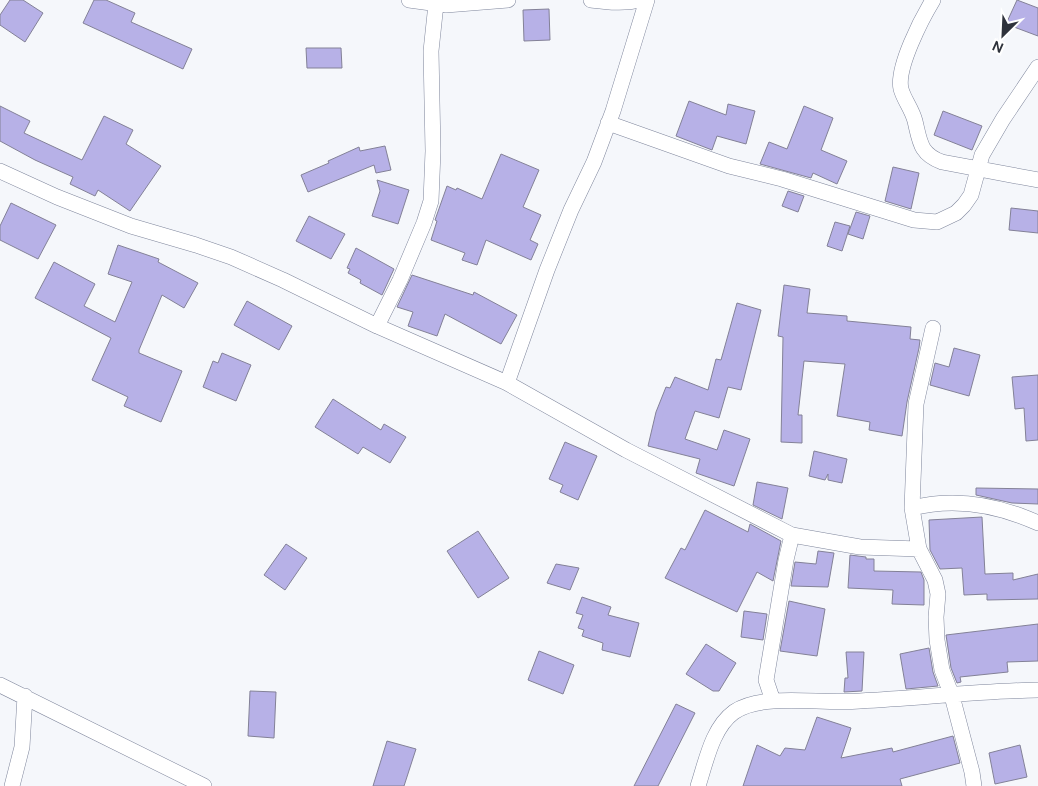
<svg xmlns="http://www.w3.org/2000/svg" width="1038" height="786" font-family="'DM Sans',sans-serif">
  <rect width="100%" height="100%" fill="#f5f7fb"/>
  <path fill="#b7b1e7" stroke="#838197" d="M 10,0 L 23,0 L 43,13 L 25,42 L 0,25 L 0,15 Z
    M 94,0 L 106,0 L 135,13 L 131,22 L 192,49 L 183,69 L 83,23 Z
    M 1017,0 L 1038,8 L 1038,36 L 1006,24 Z
    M 549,9 L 550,40 L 524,41 L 523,10 Z
    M 306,48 L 341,48 L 342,68 L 307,68 Z
    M 689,101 L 726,115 L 728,104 L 755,111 L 746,144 L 717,136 L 712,150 L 676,136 Z
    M 0,106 L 30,121 L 24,133 L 82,160 L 104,116 L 133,130 L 126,144 L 161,166 L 130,211 L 98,190 L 95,196 L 70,184 L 73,177 L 35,160 L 0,141 Z
    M 804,106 L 833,118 L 821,150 L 847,161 L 837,184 L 813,173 L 811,178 L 760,164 L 769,142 L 787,149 Z
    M 943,111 L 982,126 L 972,150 L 934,135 Z
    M 385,146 L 391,170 L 376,173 L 374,165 L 308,192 L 301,175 L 329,163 L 328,161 L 359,147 L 360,151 Z
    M 501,154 L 539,170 L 523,207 L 541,215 L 530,240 L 538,244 L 531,260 L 486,240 L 477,265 L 462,260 L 465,253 L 431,240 L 437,221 L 435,220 L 447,186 L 456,190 L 457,188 L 482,199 Z
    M 893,167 L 919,173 L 911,209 L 885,201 Z
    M 377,180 L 409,190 L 398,224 L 372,216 L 380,191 Z
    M 788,191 L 804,196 L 798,212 L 782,206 Z
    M 11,203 L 56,225 L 38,259 L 0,240 L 0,226 Z
    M 1011,208 L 1038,211 L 1038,233 L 1009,230 Z
    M 856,212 L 870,216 L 863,239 L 848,234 Z
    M 309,216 L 345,234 L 331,259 L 296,241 Z
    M 835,222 L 850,226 L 842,251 L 827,246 Z
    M 118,245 L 159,259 L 158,262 L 198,283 L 184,308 L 162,295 L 139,350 L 139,353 L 182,371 L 161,422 L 124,406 L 128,397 L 92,380 L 111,338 L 35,298 L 54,262 L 95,284 L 84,306 L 115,322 L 132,282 L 108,274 Z
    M 356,248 L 394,269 L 382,295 L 360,283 L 361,280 L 348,273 L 350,269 L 347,268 Z
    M 412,275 L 473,295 L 474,292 L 517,315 L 501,344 L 445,314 L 437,336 L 408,326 L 413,312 L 397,307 Z
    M 784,285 L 810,289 L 807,313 L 847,316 L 847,321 L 911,327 L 910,339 L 920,340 L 919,348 L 907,402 L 902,436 L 869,430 L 870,422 L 837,416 L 845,364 L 804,361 L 798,415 L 802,415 L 802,443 L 781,442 L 783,337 L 778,336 Z
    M 247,301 L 292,326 L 279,350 L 234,325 Z
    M 737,303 L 761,310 L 741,390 L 728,387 L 719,418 L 695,411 L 685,439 L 717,450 L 724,430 L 750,439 L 734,486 L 696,473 L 700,459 L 648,446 L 656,412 L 666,387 L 670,388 L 675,377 L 708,390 L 716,359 L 721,360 Z
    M 954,348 L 980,355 L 969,396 L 930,385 L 935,363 L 949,367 Z
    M 222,353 L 251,365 L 236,401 L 203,387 L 213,361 L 218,363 Z
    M 1038,375 L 1038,440 L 1026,441 L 1024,408 L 1015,409 L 1012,377 Z
    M 333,399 L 381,430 L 384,424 L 406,437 L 390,463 L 363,447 L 358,454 L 315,427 Z
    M 565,442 L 597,456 L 578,500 L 560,492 L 563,485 L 549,479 Z
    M 814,451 L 847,459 L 842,483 L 828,480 L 828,474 L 825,480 L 809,476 Z
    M 757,482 L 788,488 L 782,519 L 753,505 Z
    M 976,488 L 1038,489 L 1038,504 L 1012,503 L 976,495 Z
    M 705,510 L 748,532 L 750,524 L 781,541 L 773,581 L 757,572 L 737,612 L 665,578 L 681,548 L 685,550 Z
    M 982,517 L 985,574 L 1013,573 L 1013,580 L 1038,574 L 1038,599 L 987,600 L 987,594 L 964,595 L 962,568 L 940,569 L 930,550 L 929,520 Z
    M 478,531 L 509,578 L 478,598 L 447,551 Z
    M 286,544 L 307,558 L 285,590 L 264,575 Z
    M 818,551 L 834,553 L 828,587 L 791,586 L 795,562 L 816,564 Z
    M 850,555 L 866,557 L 866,559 L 874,559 L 874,571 L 921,572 L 924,580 L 924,605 L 892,604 L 893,590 L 848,588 Z
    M 556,564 L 579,568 L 570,590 L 547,583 Z
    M 582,597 L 611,607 L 608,615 L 639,623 L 630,657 L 602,650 L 603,643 L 582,636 L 584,630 L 578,628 L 583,615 L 576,613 Z
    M 789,601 L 825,609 L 817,656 L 780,651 Z
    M 744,611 L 767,614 L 763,640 L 741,637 Z
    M 1038,624 L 1038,661 L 1007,662 L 1008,672 L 960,677 L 961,682 L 957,683 L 951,668 L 946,635 Z
    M 706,644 L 736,663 L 719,691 L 713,691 L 686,674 Z
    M 929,648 L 933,672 L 938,686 L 906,689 L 900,654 Z
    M 539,651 L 574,665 L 563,694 L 528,680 Z
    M 846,652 L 864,652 L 862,691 L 844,692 L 845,678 L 848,678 Z
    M 250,691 L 276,692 L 274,738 L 248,736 Z
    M 676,704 L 695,713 L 658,786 L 634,786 Z
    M 817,717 L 851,728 L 841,758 L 892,748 L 893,752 L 953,736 L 960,763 L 900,779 L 902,786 L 743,786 L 757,745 L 780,756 L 785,748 L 805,750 Z
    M 387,741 L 416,749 L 404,786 L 373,786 Z
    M 1020,745 L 1027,777 L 995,784 L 989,753 Z"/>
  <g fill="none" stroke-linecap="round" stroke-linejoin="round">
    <g stroke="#7f869c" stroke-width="16">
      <path id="street" d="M 409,0 L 446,5 L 508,0
        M 591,0 C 608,2 623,4 640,0
        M 933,0 C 922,18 896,68 901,89 C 904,100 912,109 915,121 C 920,142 920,154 942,162 L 1038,180
        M 608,123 L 729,166 L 782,179 L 914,220 L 937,222 L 956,213 L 964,205 L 971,195 L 982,155 L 1003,119 L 1038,67
        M 0,171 L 57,197 L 131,226 L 196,245 L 231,257 L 283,280 L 377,326 L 507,383 L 626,450 L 792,535 L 860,547 L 919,549
        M 377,326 L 400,280 L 424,223 L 431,201 L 433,151 L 431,51 L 436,4
        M 933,328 L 916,404 L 912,508 L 919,549 L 935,580 L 938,594 L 936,617 L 937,640 L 942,670 L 952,696 L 972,772 L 974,786
        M 507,383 L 547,270 L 571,210 L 594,162 L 613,111 L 647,0
        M 912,508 C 955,497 998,505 1038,523
        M 0,685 L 204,786
        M 773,701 L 766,680 L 786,560 L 792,535
        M 12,786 L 22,747 L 25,696
        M 698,786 C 706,762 712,728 734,712 C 746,704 759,702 773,701 C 802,699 831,703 860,701 C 920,698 979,691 1038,690"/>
    </g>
    <use href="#street" stroke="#fff" stroke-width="15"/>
  </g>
  <g transform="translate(1003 35) rotate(204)" stroke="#ffffff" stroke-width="4" paint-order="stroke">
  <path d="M0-4L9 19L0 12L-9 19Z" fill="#2f333c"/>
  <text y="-8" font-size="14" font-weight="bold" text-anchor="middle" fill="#2f333c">N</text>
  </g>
</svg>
